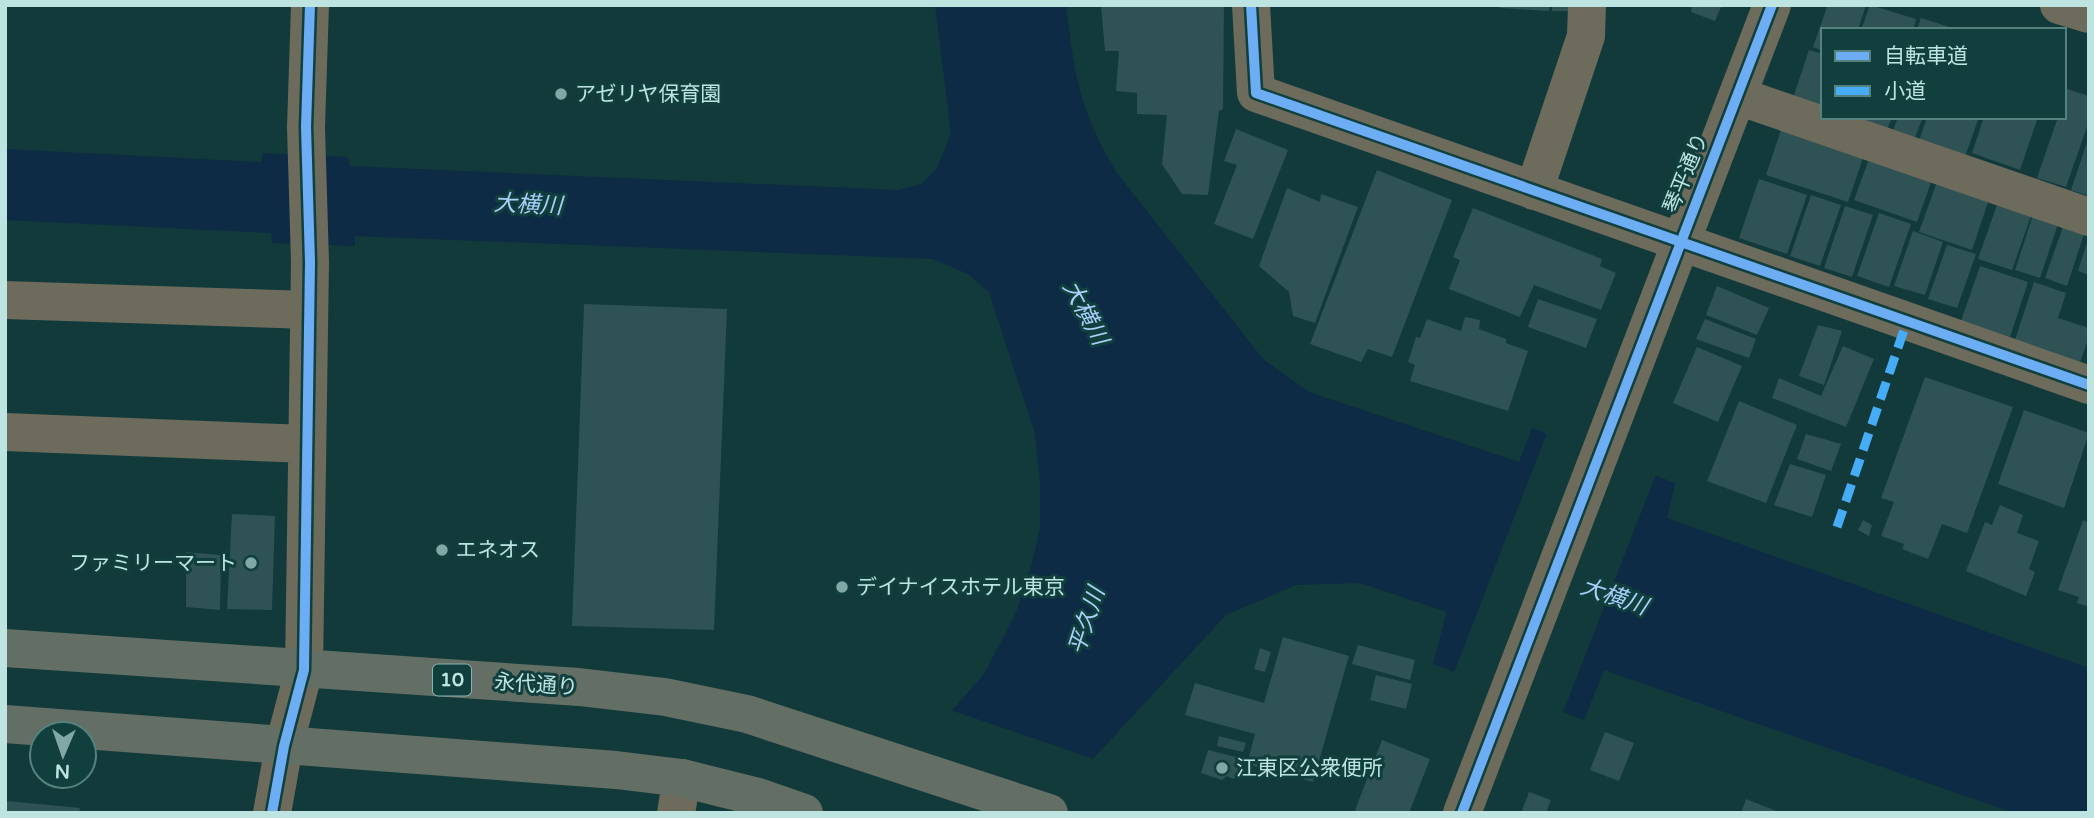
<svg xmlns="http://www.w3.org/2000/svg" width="2094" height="818" font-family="'Varela Round','Noto Sans JP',sans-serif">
  <rect width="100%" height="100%" fill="#123a3a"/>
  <path fill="#0d2b44" d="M 935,5 L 1066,5 C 1074,74 1080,113 1117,173 L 1263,359 L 1309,392 L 1519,462 L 1532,428 L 1675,483 L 1667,518 L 2089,668 L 2089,813 L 2014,813 L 1604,670 L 1584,720 L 1433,664 L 1447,612 L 1360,583 L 1296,585 L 1226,615 L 1043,813 L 862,813 L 984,674 L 1016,613 L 1031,567 L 1040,528 L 1040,482 L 1035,434 L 989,292 L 968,274 L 933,259 L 355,236 L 355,246 L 272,243 L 271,233 L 5,220 L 5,149 L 261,162 L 263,153 L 348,157 L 350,166 L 898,190 L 921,184 L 937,168 L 951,133 Z"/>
  <path fill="#123a3a" d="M 1548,430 L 1657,472 L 1562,715 L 1453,675 Z
    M 948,709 L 1097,760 L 1047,813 L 859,813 Z"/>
  <path fill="#2f5254" d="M 1101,5 L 1224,5 L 1223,109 L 1219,111 L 1208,195 L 1182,194 L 1162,164 L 1167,115 L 1137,114 L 1137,93 L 1116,91 L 1119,51 L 1105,51 Z
    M 1501,5 L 1550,5 L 1549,11 L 1500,8 Z
    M 1552,5 L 1577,5 L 1577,11 L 1552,11 Z
    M 1692,5 L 1722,5 L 1715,21 L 1691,12 Z
    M 1831,5 L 1866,5 L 1858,30 L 1823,30 L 1823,51 L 1813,47 L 1827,7 Z
    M 1870,5 L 1916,19 L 1913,30 L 1861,30 Z
    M 1921,18 L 1956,29 L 1956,30 L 1917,30 Z
    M 1809,50 L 1823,54 L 1823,108 L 1793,98 Z
    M 2067,89 L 2089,96 L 2089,121 L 2066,187 L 2037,178 L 2058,117 L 2064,117 L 2064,97 Z
    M 1860,117 L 1892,117 L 1887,130 L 1859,121 Z
    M 1898,117 L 1923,117 L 1914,140 L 1892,133 Z
    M 1927,117 L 1979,117 L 1964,160 L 1918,144 Z
    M 1984,117 L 2038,117 L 2020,170 L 1972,153 Z
    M 1782,127 L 1864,155 L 1848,202 L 1766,175 Z
    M 1236,129 L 1288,150 L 1253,239 L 1214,224 L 1237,165 L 1224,161 Z
    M 2088,139 L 2089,139 L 2089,196 L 2071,190 Z
    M 1870,156 L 1933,177 L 1917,222 L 1854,200 Z
    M 1377,170 L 1452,200 L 1392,357 L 1368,349 L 1361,362 L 1310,344 Z
    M 1759,179 L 1807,195 L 1787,254 L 1739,238 Z
    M 1938,179 L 1990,196 L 1972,250 L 1919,232 Z
    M 1287,188 L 1320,202 L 1321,194 L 1358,207 L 1315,323 L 1293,316 L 1289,292 L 1259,266 Z
    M 1811,195 L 1841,205 L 1820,266 L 1790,256 Z
    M 1998,202 L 2032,213 L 2012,270 L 1978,259 Z
    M 1845,206 L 1873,215 L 1852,277 L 1824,268 Z
    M 2036,206 L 2061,215 L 2040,278 L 2015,270 Z
    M 1473,208 L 1602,259 L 1600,266 L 1616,273 L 1601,310 L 1534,285 L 1520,317 L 1449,289 L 1460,260 L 1453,257 Z
    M 1879,213 L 1911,224 L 1889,287 L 1857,276 Z
    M 2066,218 L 2087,225 L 2067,286 L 2045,278 Z
    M 1913,231 L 1943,242 L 1925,295 L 1894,286 Z
    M 2088,239 L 2089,239 L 2089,275 L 2078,271 Z
    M 1947,245 L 1976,254 L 1957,308 L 1928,299 Z
    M 1980,266 L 2028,282 L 2010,337 L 1961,321 Z
    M 2034,282 L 2066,293 L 2058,318 L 2089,328 L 2089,337 L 2080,362 L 2015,340 Z
    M 1717,286 L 1769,308 L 1757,335 L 1706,315 Z
    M 1538,299 L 1597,319 L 1586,348 L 1528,327 Z
    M 584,304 L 727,309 L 714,630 L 572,626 Z
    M 1465,317 L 1480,320 L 1479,329 L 1506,339 L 1506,343 L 1528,351 L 1508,411 L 1410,381 L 1415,365 L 1408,362 L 1416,337 L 1420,338 L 1427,319 L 1461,331 Z
    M 1705,319 L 1756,339 L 1749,358 L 1696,339 Z
    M 1818,325 L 1842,331 L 1824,385 L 1799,376 Z
    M 1843,346 L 1874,359 L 1846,427 L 1772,398 L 1779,378 L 1821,396 Z
    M 1697,347 L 1742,366 L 1718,422 L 1673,403 Z
    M 1925,377 L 2013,407 L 1967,533 L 1942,524 L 1928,559 L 1902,549 L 1904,544 L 1881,536 L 1894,502 L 1881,498 Z
    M 1739,401 L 1797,425 L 1766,503 L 1707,481 Z
    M 2024,410 L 2089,433 L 2064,508 L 1998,484 Z
    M 1806,434 L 1841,444 L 1831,471 L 1797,459 Z
    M 1790,464 L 1826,475 L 1812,517 L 1774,505 Z
    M 2000,505 L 2023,515 L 2017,533 L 2039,541 L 2029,569 L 2035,572 L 2026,596 L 1966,571 L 1985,522 L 1992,525 Z
    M 232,514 L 275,516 L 272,610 L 227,609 Z
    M 1863,520 L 1872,525 L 1869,536 L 1858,530 Z
    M 2083,520 L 2089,523 L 2089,607 L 2077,603 L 2079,597 L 2058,590 Z
    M 186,552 L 221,555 L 220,610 L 186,607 Z
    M 1283,637 L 1349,656 L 1313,782 L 1247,764 L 1255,734 L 1185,715 L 1195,683 L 1264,703 Z
    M 1358,645 L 1415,660 L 1410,680 L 1352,664 Z
    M 1260,648 L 1271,652 L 1265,672 L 1254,669 Z
    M 1376,675 L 1412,684 L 1406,709 L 1370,700 Z
    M 1605,732 L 1634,743 L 1619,781 L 1590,770 Z
    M 1219,736 L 1246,743 L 1243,752 L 1217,746 Z
    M 1382,740 L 1430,759 L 1409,813 L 1354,813 Z
    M 1208,750 L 1240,758 L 1243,763 L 1237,777 L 1233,779 L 1227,776 L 1222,780 L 1201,773 Z
    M 1529,792 L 1551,800 L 1546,813 L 1521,813 Z
    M 1746,799 L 1781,813 L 1741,813 Z
    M 7,801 L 80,808 L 79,813 L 6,813 Z"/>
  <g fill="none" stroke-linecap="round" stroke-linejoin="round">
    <path stroke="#6c6b5c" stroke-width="38" d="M 1251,5 L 1256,93 L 2089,385
      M 2059,5 L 2089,14
      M 1738,96 L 2089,217
      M 1534,191 L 1586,36 L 1587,5
      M 5,300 L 309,310
      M 5,432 L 307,444
      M 272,813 L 284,746 L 304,670 L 310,262 L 306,127 L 310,5
      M 676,813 L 682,778
      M 1462,813 L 1772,5"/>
    <path stroke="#636e64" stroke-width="38" d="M 5,648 L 579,687 L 665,697 L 747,714 L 1049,813
      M 5,724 L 616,770 L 682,778 L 758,797 L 804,813"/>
    <path stroke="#46acf6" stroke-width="9" stroke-dasharray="18 9" stroke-linecap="butt" d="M 1837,527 L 1907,321"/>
    <g stroke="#103f3d" stroke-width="15">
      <path id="cycleway" d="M 1251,5 L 1256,93 L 2089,385
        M 272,813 L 284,746 L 304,670 L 310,262 L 306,127 L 310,5
        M 1462,813 L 1772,5"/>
    </g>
    <use href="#cycleway" stroke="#6dadf4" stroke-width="10"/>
  </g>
  <g fill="#81a8a7" stroke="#103f3d" stroke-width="2.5">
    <circle cx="561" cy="94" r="7"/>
    <circle cx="442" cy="550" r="7"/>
    <circle cx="251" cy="563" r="7"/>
    <circle cx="842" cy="587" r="7"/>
    <circle cx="1222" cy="768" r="7"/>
  </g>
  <g text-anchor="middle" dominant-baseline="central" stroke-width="6" stroke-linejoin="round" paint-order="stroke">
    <rect fill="#103f3d" stroke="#89b2b0" stroke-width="2" x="433" y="664.5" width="38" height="31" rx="5"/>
    <g font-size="19" font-weight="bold" fill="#bde4e1">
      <text x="452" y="680">10</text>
    </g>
    <g font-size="21" fill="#bde4e1" stroke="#103f3d" text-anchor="start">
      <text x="575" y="94">アゼリヤ保育園</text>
      <text x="456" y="550">エネオス</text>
      <text x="237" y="563" text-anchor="end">ファミリーマート</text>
      <text x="856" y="587">デイナイスホテル東京</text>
      <text x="1236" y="768">江東区公衆便所</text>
    </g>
    <g font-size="21" fill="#bde4e1" stroke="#103f3d">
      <text transform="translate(1686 173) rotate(-68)">琴平通り</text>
      <text transform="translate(536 685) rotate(4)">永代通り</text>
    </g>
    <g font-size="23" font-style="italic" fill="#a9d0fb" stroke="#103f3d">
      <text transform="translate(528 205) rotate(3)">大横川</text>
      <text transform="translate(1085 313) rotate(62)">大横川</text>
      <text transform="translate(1614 597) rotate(19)">大横川</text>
      <text transform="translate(1087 621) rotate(-72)">平久川</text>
    </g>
  </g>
  <rect width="2094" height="818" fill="none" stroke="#bde4e1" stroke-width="14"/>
  <rect x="1821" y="28" width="245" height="91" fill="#103f3d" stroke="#55817f" stroke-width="2"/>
  <rect x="1835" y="51" width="35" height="10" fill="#6dadf4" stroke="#55817f" stroke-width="2"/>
  <text x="1884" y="63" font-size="21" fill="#bde4e1">自転車道</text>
  <rect x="1835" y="86" width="35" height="10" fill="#46acf6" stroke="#55817f" stroke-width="2"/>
  <text x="1884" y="98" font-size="21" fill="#bde4e1">小道</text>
  <g transform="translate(63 755) rotate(182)"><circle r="33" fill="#103f3d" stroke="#55817f" stroke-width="2"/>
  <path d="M0-5L12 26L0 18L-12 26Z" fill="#81a8a7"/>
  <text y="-10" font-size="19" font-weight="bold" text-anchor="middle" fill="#bde4e1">N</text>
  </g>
</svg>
